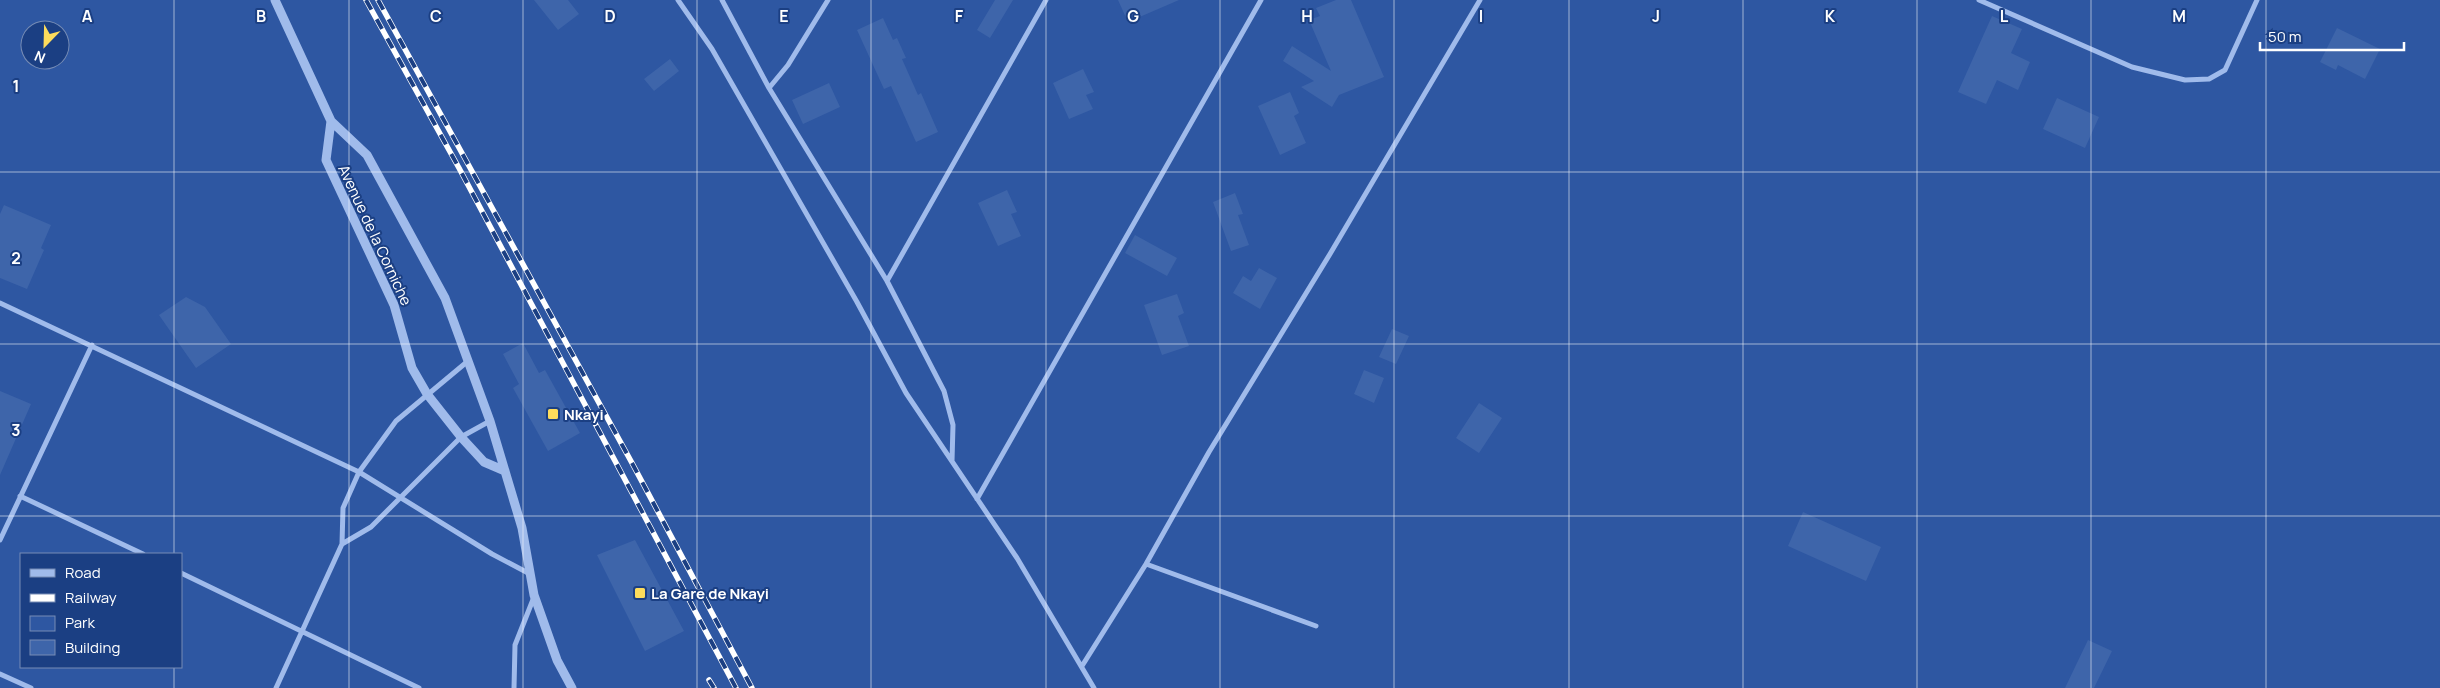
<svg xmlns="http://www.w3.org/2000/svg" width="2440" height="688" font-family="Manrope,sans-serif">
  <rect width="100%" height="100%" fill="#1b3f83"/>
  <path fill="#2e57a2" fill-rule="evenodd" d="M 0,0 L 2440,0 L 2440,688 L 0,688 ZM 30,30 L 60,30 L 60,60 L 30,60 ZM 21,554 L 181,554 L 181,667 L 21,667 Z"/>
  <path fill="#3e65aa" d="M 534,0 L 568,0 L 579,14 L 558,30 Z
    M 995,0 L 1013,0 L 990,38 L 977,30 Z
    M 1118,0 L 1179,0 L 1128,22 Z
    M 1336,0 L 1351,0 L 1384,77 L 1339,95 L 1332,107 L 1301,87 L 1314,81 L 1283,61 L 1292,46 L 1331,71 L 1309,20 L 1320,16 L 1316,8 Z
    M 1992,16 L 2022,29 L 2011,53 L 2030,62 L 2018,90 L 1997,80 L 1986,104 L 1958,92 Z
    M 883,18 L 893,40 L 897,38 L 906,58 L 902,59 L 918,95 L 921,93 L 938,132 L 916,142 L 891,86 L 884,89 L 857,30 Z
    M 2337,28 L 2380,49 L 2365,79 L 2338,65 L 2336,70 L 2320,62 Z
    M 670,59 L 679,71 L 654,91 L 644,79 Z
    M 1083,69 L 1094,92 L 1086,95 L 1093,109 L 1069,119 L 1053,83 Z
    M 829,83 L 840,107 L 803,124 L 792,100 Z
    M 1290,92 L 1299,113 L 1294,116 L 1306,143 L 1280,155 L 1258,106 Z
    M 2057,98 L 2099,117 L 2085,148 L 2043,129 Z
    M 1007,190 L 1017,212 L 1011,214 L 1021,236 L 998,246 L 978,203 Z
    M 1235,193 L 1243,214 L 1238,215 L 1249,245 L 1231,251 L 1213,202 Z
    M 4,205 L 51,225 L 41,248 L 44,250 L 27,289 L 0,278 L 0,214 Z
    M 1135,235 L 1177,258 L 1167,276 L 1125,253 Z
    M 1259,268 L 1277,278 L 1260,309 L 1233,293 L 1243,276 L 1251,281 Z
    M 1177,294 L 1184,313 L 1178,316 L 1189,346 L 1162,355 L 1144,305 Z
    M 186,297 L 205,307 L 231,344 L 196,368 L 159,315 Z
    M 1392,329 L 1409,336 L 1396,364 L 1379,357 Z
    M 523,343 L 539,373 L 545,370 L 580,433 L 548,451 L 513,388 L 519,384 L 503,354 Z
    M 1364,370 L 1384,378 L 1374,403 L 1354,394 Z
    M 0,391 L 31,404 L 0,475 Z
    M 1479,403 L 1502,418 L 1479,453 L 1456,438 Z
    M 1803,512 L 1881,547 L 1866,581 L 1788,546 Z
    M 635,540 L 684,631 L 645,651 L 597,555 Z
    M 2088,640 L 2112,651 L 2094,688 L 2065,688 Z"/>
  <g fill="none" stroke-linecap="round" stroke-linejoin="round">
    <path stroke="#a0bbeb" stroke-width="5" d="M 678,0 L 712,49 L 857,302 L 906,393 L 1017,558 L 1094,688
      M 722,0 L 769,88 L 887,281 L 944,391 L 953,425 L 952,461
      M 1979,0 L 2132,67 L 2185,80 L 2209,79 L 2225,70 L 2257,0
      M 769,88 L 788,65 L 828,0
      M 887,281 L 1046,0
      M 0,303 L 359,472 L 492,554 L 530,574
      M 20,496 L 143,554
      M 977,499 L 1261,0
      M 0,540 L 92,345
      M 342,544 L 371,527 L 461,437 L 490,421
      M 1146,564 L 1316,626
      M 181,573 L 419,688
      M 1082,666 L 1146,564 L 1209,452 L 1330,254 L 1480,0
      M 0,674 L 31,688
      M 276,688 L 342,544 L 343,508 L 359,472 L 396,421 L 468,361
      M 514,688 L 515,645 L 534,597"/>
    <path stroke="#a0bbeb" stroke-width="9" d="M 275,0 L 331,121 L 367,155 L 445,298 L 490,421 L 522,528 L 534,595 L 557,660 L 572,688
      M 331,121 L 326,160 L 394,305 L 412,368 L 427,394 L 461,437 L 484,462 L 505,471"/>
    <g stroke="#fff" stroke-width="5.5">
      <path id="rail" d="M 366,0 L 459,168 L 736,688
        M 378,0 L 632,463 L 752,688
        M 709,680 L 714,688"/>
    </g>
    <use href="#rail" stroke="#1b3f83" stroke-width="4" stroke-dasharray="11" stroke-linecap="butt"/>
  </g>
  <path fill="none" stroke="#fff" stroke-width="1" stroke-opacity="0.55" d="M 174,0 L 174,554M 349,0 L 349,688M 523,0 L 523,688M 697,0 L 697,688M 871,0 L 871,688M 1046,0 L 1046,688M 1220,0 L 1220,688M 1394,0 L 1394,688M 1569,0 L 1569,688M 1743,0 L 1743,688M 1917,0 L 1917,688M 2091,0 L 2091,688M 2266,0 L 2266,688M 0,172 L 2440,172M 0,344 L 2440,344M 0,516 L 2440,516M 174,667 L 174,688"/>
  <g fill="#fddc5c" stroke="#1b3f83" stroke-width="2">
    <rect x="547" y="408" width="12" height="12" rx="2.5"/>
    <rect x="634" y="587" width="12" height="12" rx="2.5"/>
  </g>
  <g text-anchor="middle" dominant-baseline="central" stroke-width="4" stroke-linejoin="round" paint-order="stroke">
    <g font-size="15" fill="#fff" stroke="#1b3f83">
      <text transform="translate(375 235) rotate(65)">Avenue de la Corniche</text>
    </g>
    <g font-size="15" font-weight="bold" fill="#fff" stroke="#1b3f83" text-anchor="start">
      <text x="564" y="414">Nkayi</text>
      <text x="651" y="593">La Gare de Nkayi</text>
    </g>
  </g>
  <g font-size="16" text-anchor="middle" font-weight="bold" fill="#fff" stroke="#1b3f83" stroke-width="4" stroke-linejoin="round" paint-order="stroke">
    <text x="87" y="22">A</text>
    <text x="261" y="22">B</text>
    <text x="436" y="22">C</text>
    <text x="610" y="22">D</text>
    <text x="784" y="22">E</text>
    <text x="959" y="22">F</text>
    <text x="1133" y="22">G</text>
    <text x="1307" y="22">H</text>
    <text x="1481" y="22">I</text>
    <text x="1656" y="22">J</text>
    <text x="1830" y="22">K</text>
    <text x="2004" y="22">L</text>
    <text x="2179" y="22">M</text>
    <text x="16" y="92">1</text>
    <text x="16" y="264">2</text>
    <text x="16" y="436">3</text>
  </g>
  <rect x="20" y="553" width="162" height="115" fill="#1b3f83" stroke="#768cb5"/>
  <rect x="30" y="569" width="25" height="8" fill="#a0bbeb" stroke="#768cb5"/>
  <text x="65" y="578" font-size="15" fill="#ffffff">Road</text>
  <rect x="30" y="594" width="25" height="8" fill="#ffffff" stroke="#768cb5"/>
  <text x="65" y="603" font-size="15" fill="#ffffff">Railway</text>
  <rect x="30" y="616" width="25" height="15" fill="#2e57a2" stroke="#768cb5"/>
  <text x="65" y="628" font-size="15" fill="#ffffff">Park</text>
  <rect x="30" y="640" width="25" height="15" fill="#3e65aa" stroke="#768cb5"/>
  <text x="65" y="653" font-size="15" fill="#ffffff">Building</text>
  <g transform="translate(45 45) rotate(203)"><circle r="24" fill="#1b3f83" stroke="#768cb5"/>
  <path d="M0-4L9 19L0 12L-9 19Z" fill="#fddc5c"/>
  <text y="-8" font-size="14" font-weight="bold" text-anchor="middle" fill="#ffffff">N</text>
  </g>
  <path d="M2260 42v8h144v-8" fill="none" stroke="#ffffff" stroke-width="2.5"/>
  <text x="2268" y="42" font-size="15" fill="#ffffff" stroke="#1b3f83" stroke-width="4" paint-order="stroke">50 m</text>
</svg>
